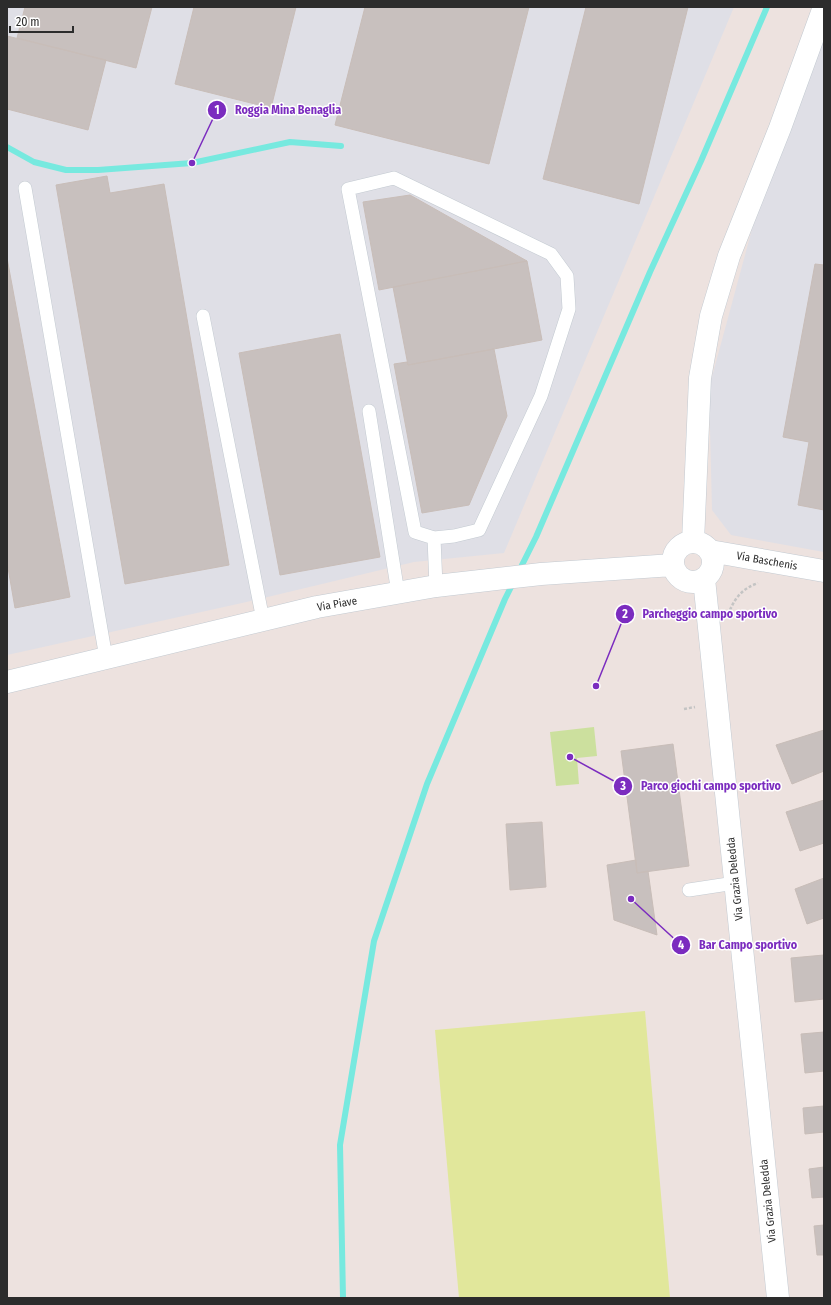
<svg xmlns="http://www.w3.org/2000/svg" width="831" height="1305" font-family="'Fira Sans Condensed',sans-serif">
  <rect width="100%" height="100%" fill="#ede2df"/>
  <path fill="#dfdfe6" d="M 7,7 L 734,7 L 504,553 L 414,562 L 242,603 L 7,655 Z
    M 824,23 L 824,552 L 731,535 L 712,510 L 709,388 L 761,196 Z"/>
  <path fill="#cce09e" d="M 594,727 L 597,756 L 577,758 L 579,784 L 556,786 L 550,732 Z"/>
  <path fill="#e1e79b" d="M 645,1011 L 670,1298 L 459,1298 L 435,1030 Z"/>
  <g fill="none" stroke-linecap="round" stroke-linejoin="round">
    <path stroke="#77e9df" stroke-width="6" d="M 7,147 L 34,162 L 66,170 L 98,170 L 192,163 L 290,142 L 341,146
      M 519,571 L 536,537 L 650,272 L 701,161 L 767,7
      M 343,1298 L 340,1145 L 374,941 L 427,784 L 505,599 L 514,581"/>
  </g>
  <path fill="#c8c0be" stroke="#c8bdb8" d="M 25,7 L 152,7 L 136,68 L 17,38 Z
    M 194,7 L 296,7 L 271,108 L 175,84 Z
    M 365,7 L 529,7 L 489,164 L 335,125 Z
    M 586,7 L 688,7 L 639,204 L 543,179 Z
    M 7,36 L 106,60 L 88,130 L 7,109 Z
    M 107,176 L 110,193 L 164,184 L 229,565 L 125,584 L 56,185 Z
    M 410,195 L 527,261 L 379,290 L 363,202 Z
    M 7,258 L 70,597 L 15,608 L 7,562 Z
    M 527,261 L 542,340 L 408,365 L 393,287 Z
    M 815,264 L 824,265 L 824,510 L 798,505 L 809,442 L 783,437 Z
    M 340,334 L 380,557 L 280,575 L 239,353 Z
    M 494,349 L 507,416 L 469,505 L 422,513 L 394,364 L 407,362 L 408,365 Z
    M 824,730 L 824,771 L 792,784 L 776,745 Z
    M 673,744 L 689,866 L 637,873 L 621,751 Z
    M 824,800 L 824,843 L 800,851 L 786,812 Z
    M 542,822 L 546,887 L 510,890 L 506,824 Z
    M 636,860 L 637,873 L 648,871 L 657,935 L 614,920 L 607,865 Z
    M 824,878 L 824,918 L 807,924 L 795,889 Z
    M 824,955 L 824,999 L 795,1002 L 791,958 Z
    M 824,1032 L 824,1071 L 805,1073 L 801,1034 Z
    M 824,1106 L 824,1132 L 805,1134 L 803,1108 Z
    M 824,1167 L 824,1197 L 812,1198 L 809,1169 Z
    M 824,1225 L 824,1255 L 817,1255 L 814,1226 Z"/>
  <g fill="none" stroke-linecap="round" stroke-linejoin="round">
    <g stroke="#c3cad1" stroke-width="14">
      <path id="service" d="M 25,188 L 106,658
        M 203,316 L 263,620
        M 369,411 L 398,593
        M 434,538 L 415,532 L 348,189 L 394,178 L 551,254 L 567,276 L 569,309 L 541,396 L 479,530 L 454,536 L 434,538 L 436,586
        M 689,890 L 735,883"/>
    </g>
    <g stroke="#c3cad1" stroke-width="23">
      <path id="minor" d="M 693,542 L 700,378 L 711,316 L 729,256 L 780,128 L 824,7
        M673 562a20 20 0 1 1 40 0a20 20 0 1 1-40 0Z
        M 710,551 L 824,571
        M 704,579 L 778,1298
        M 7,682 L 317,607 L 436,586 L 541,574 L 673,565"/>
    </g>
    <path stroke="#c4c4c4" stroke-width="2.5" stroke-dasharray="3 2" stroke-linecap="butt" d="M 730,610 C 736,596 744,588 758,583
      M 684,709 L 695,707"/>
    <use href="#service" stroke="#fff" stroke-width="13"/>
    <use href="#minor" stroke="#fff" stroke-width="22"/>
  </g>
  <g text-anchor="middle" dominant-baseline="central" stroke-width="3" stroke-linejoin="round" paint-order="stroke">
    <g font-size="11" fill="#2c2c2c" stroke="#fff">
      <text transform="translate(767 561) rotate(10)">Via Baschenis</text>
      <text transform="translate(337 604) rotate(-10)">Via Piave</text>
      <text transform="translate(735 879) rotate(-96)">Via Grazia Deledda</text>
      <text transform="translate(768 1201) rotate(-96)">Via Grazia Deledda</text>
    </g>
  </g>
  <path fill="none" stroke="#7b2cbf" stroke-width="1.5" d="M192 163L217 110M596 686L625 614M570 757L623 786M631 899L681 945"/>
  <g fill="#7b2cbf" stroke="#fff" stroke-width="1.5">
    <circle cx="192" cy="163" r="4"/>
    <circle cx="596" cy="686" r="4"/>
    <circle cx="570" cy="757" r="4"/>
    <circle cx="631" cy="899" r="4"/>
    <circle cx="217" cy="110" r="10"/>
    <circle cx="625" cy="614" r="10"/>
    <circle cx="623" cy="786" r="10"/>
    <circle cx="681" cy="945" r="10"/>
  </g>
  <g font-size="12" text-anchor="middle" font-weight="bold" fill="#fff">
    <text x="217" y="114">1</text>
    <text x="625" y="618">2</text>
    <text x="623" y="790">3</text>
    <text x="681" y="949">4</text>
  </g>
  <g font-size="12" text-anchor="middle" font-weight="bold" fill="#7b2cbf" stroke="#fff" stroke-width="3" stroke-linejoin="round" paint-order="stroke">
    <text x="288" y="114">Roggia Mina Benaglia</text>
    <text x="710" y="618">Parcheggio campo sportivo</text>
    <text x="711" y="790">Parco giochi campo sportivo</text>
    <text x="748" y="949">Bar Campo sportivo</text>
  </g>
  <rect width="831" height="1305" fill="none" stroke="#2c2c2c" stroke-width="16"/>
  <path d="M10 26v6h63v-6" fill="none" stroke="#2c2c2c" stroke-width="2"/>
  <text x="16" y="26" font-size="12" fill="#2c2c2c" stroke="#ffffff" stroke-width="3" paint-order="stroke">20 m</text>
</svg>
